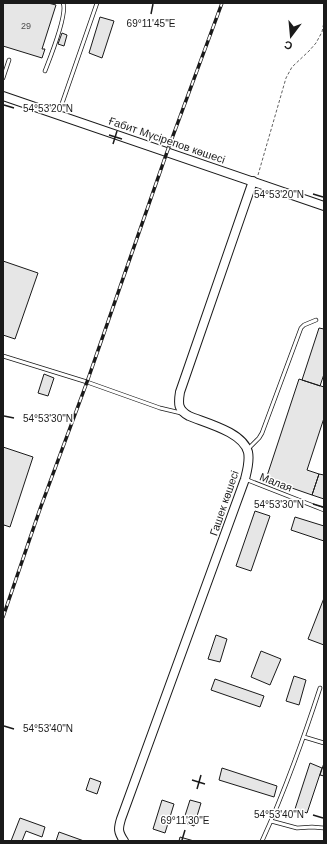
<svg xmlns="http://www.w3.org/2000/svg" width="327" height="844" font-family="Arial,sans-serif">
  <rect width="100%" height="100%" fill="#fff"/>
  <path fill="#e6e6e6" stroke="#1a1a1a" d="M 3,3 L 48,3 L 56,5 L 42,49 L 45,49 L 42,58 L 3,46 Z
    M 100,17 L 114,21 L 102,58 L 89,53 Z
    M 62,33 L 67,35 L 64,46 L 58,44 Z
    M 3,261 L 38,273 L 15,339 L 3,335 Z
    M 319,328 L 324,329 L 324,374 L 320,386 L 302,380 Z
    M 44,374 L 54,378 L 48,396 L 38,393 Z
    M 299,379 L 324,387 L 324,418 L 307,470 L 319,474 L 312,495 L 266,479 Z
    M 3,447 L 33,457 L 10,527 L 4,525 L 3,528 Z
    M 319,474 L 324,475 L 324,499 L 312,495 Z
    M 255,511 L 270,516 L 251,571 L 236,566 Z
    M 295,517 L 324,526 L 324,541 L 291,530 Z
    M 324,598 L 324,645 L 308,639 Z
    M 216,635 L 227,639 L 220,662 L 208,659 Z
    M 261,651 L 281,659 L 270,685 L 251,677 Z
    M 294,676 L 306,680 L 299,705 L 286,701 Z
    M 215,679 L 264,696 L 260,707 L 211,690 Z
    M 310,763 L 322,768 L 307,813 L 295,809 Z
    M 324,763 L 324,776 L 320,775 Z
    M 222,768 L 277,786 L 274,797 L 219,780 Z
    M 90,778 L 101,782 L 97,794 L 86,790 Z
    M 162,800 L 174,804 L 165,833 L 153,829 Z
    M 190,800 L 201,803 L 194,826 L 183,822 Z
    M 20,818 L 45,827 L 42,837 L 26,831 L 22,841 L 11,841 Z
    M 59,832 L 84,841 L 56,841 Z
    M 180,837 L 194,841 L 179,841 Z"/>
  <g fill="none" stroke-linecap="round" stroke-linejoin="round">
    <g stroke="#1a1a1a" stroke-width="4.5">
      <path id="lane" d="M 45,71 C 50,58 68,14 63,3
        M 3,78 L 9,60
        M 58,115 L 97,3
        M 3,356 L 87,382 L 160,408 L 181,413
        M 248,449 L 259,438 L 262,433 L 301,328 L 304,325 L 316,320
        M 245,479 L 324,510
        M 304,737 L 324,743
        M 271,821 L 297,828 L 312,827 L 324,828
        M 262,841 C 285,791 303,740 320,688"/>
    </g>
    <g stroke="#1a1a1a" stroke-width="10">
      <path id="secondary" d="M 3,96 L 324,206
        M 124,841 C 118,832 118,829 121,819 L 245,479 C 247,471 250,461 248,452 C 243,432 206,423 189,416 C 178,410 178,404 180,392 L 253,181"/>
    </g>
    <path stroke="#5f5f5f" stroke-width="1" stroke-dasharray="3 2" stroke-linecap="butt" d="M 324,9 L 324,14
      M 258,175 L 286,78 L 292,67 L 309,51 L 316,43 L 322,32 L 324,22"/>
    <use href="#lane" stroke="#fff" stroke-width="3"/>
    <use href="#secondary" stroke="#fff" stroke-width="8"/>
    <g stroke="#1a1a1a" stroke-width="3.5">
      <path id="rail" d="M 3,617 L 40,509 L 87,382 L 167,152 L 222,3"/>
    </g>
    <use href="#rail" stroke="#fff" stroke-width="2" stroke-dasharray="6" stroke-linecap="butt"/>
  </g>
  <path fill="none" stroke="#1a1a1a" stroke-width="1.5" d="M 151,14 L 153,4M 4,105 L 14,108M 109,135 L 122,139M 113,144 L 117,131M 313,194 L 323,197M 4,416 L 14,418M 313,504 L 323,507M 4,726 L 14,729M 192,780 L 205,784M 197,789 L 201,775M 313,815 L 323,818M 182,840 L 185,830"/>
  <g text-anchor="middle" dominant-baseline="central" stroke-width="3" stroke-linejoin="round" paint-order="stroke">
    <g font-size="9" fill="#4d4d4d">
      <text x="26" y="26">29</text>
    </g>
    <g font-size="11" fill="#1a1a1a" stroke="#fff">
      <text transform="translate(167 140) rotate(19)">Ғабит Мүсірепов көшесі</text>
      <text transform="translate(276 482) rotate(21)">Малая</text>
      <text transform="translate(224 503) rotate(-71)">Гашек көшесі</text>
    </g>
  </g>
  <g font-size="10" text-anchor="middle" fill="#1a1a1a" stroke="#fff" stroke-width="3" stroke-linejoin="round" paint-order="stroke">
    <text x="151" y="27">69°11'45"E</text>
    <text x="48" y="112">54°53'20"N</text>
    <text x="279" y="198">54°53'20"N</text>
    <text x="48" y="422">54°53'30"N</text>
    <text x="279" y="508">54°53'30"N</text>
    <text x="48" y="732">54°53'40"N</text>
    <text x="279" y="818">54°53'40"N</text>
    <text x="185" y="824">69°11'30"E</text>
  </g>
  <rect width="327" height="844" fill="none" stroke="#1a1a1a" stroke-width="8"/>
  <g transform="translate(291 36) rotate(196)" stroke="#ffffff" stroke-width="3" paint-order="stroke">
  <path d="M0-3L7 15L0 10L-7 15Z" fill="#1a1a1a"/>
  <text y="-6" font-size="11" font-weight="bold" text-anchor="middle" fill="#1a1a1a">С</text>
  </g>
</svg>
